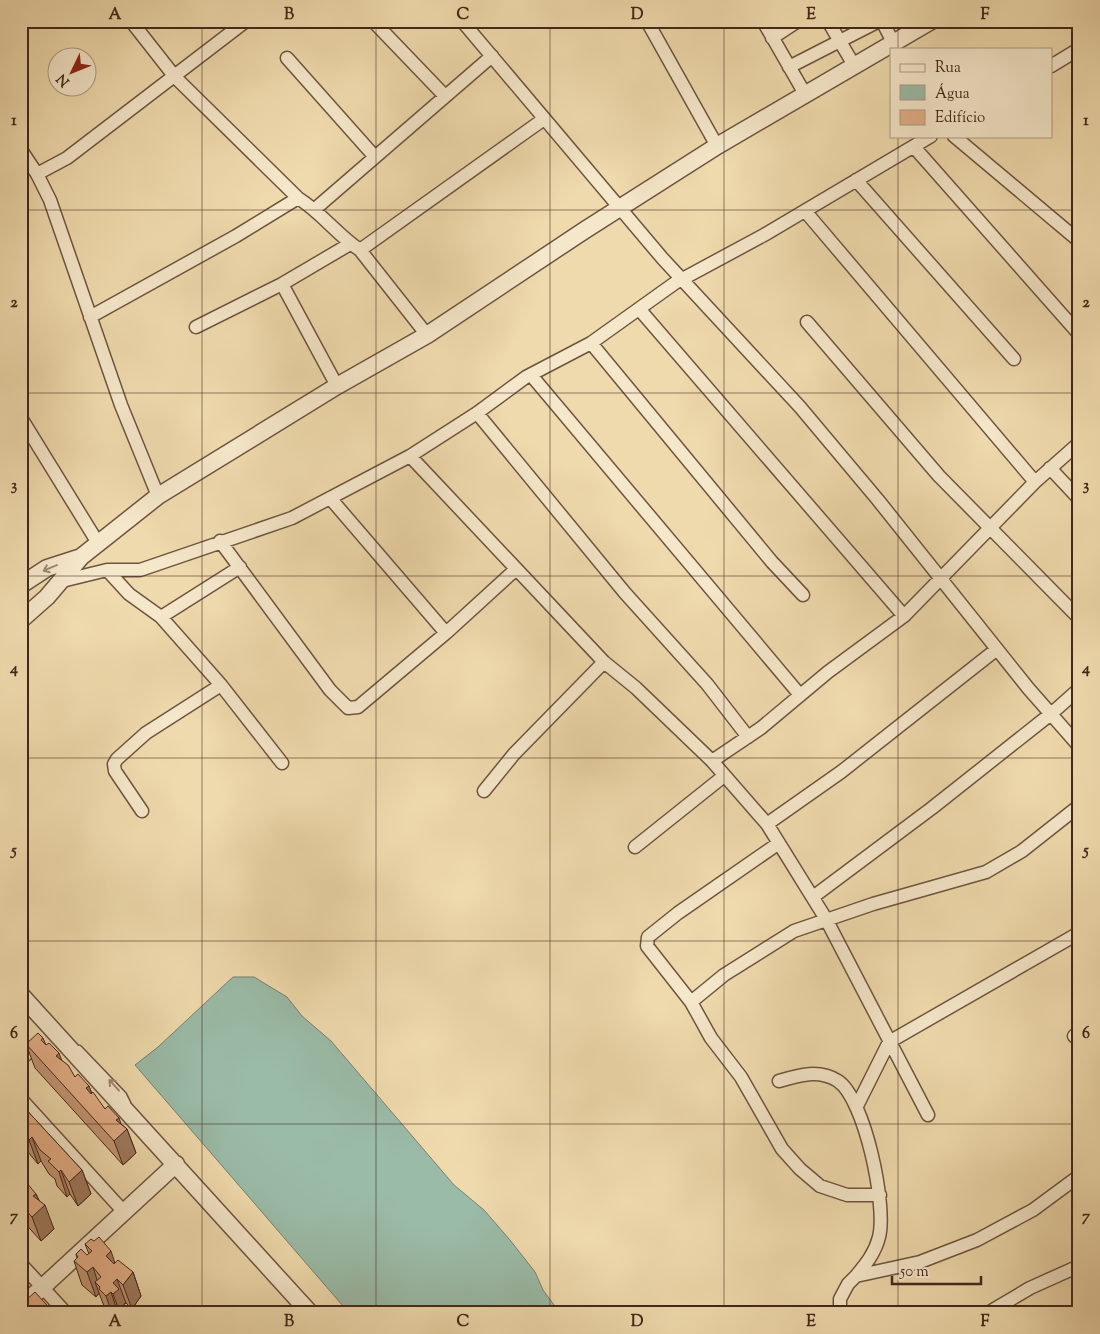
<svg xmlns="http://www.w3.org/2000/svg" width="1100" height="1334" font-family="'Sorts Mill Goudy',serif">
  <rect width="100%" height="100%" fill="#efdaad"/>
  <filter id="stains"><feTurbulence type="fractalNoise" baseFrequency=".004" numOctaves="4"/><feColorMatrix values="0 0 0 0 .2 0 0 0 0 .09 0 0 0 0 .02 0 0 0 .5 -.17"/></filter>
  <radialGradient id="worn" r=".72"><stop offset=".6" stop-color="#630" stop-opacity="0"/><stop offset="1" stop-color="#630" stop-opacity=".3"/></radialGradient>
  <path fill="#9abba8" stroke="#778070" d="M 233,977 L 254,977 L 287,997 L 302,1016 L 331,1041 L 454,1185 L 484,1210 L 510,1240 L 535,1272 L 543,1290 L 560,1313 L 349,1313 L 135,1065 L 158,1047 Z"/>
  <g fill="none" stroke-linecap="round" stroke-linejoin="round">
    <g stroke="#6e5440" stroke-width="9">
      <path id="service" d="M 79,1049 L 123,1095 L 127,1103"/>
    </g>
    <g stroke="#6e5440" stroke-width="15">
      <path id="minor" d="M 131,21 L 175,77 L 298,198 C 322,213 337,235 360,250 L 427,335
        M 373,21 L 444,95
        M 462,21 L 663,259 L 800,407 L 878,500 L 1028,688 L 1079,746
        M 647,21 L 717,146
        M 763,21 L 805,94
        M 828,21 L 855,67
        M 882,21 L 894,44
        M 21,22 L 22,21
        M 772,38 L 798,21
        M 287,58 L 375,157
        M 1051,66 L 1079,49
        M 789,67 L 879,21
        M 954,136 L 1079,241
        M 914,147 L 1079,334
        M 21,150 L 37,174 L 50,200 L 121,405 L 158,496
        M 37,174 L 67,158 L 246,21
        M 856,180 L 1014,359
        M 315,209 L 492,56
        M 805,211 L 1035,482
        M 360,250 L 544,119
        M 282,284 L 337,386
        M 640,310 L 904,616
        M 90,317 L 236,236 L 298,198
        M 807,322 L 939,476 L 1079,618
        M 196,327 L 282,284 L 350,244
        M 591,343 L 772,562 L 803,595
        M 531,375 L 800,695
        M 477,413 L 625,593 L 707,684 L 748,737
        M 21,418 L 98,543
        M 410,456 L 604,662 L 636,688 L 712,761 L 767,824 L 826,919 L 928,1115
        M 1050,468 L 1079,499
        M 330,498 L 446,633
        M 220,541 L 330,690 L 348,708 L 358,707 L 446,633 L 515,570
        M 107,570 L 129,594 L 161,617 L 240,567
        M 62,581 L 107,570 L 140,570 L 292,518 L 410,456 L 477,413 L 526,377 L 591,343 L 675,283 L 764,235 L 931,136
        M 161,617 L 221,685 L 282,763
        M 712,761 L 761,728 L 828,672 L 904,616 L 1035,482 L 1079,443
        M 484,791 L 514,754 L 604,662
        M 142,811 L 115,771 L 114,764 L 117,759 L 146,733 L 221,685
        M 767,824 L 841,772 L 997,649
        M 779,843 L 678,913 L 648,937 L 647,946 L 691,1002 L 711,1038 L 741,1077 L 782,1149 L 800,1169 L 820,1186 L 847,1195 L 880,1195
        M 635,847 L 724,776
        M 813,897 L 932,808 L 1052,713 L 1079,689
        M 691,1002 L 724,975 L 794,931 L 873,904 L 986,872 L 1022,851 L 1079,806
        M 1074,1036 L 1079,1032
        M 21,1059 L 32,1049
        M 779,1081 C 799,1075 819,1069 838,1081 C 865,1099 887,1206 879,1237 C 875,1253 866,1264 856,1276
        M 21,1099 L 124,1212
        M 857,1106 L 889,1042 L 1079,933
        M 21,1264 L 66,1313
        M 840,1313 L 840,1299 L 848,1284 L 856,1276 L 920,1262 L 977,1240 L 1033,1210 L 1079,1176
        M 988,1313 L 1030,1288 L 1079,1266"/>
    </g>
    <g stroke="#6e5440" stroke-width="19">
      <path id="tertiary" d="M 21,585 L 47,568 L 81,557
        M 21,620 L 47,597 L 81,557 L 158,496 L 337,386 L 427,335 L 585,230 L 717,146 L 931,21
        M 21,995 L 310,1313
        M 21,1307 L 176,1164"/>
    </g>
    <use href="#service" stroke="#f5e7ca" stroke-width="6"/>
    <use href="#minor" stroke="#f5e7ca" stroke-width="12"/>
    <use href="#tertiary" stroke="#f5e7ca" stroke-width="16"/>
  </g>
  <path fill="#c49675" stroke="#43271c" d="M 43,1038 L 46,1045 L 61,1060 L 75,1077 L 89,1086 L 92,1094 L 105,1109 L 121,1124 L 127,1129 L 136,1153 L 123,1165 L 35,1068 L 26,1044 Z
    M 21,1104 L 82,1170 L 91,1194 L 78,1206 L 70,1194 L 67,1197 L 57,1186 L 55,1179 L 49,1174 L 41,1161 L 38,1164 L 28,1152 L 25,1145 L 21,1142 Z
    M 21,1182 L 23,1185 L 36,1194 L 39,1200 L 54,1229 L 41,1241 L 21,1219 Z
    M 85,1244 L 115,1263 L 133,1272 L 141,1296 L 132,1309 L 126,1303 L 124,1304 L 127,1313 L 108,1313 L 106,1308 L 104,1306 L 99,1293 L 96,1297 L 82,1285 L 74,1261 L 77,1258 L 76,1254 L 87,1255 L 89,1254 Z
    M 23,1303 L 54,1313 L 26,1313 Z"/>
  <path fill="#a07a5f" stroke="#43271c" d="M 59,1053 L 68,1077 L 56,1056 Z
    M 89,1086 L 98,1110 L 86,1088 Z
    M 119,1118 L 124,1132 L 127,1129 L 136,1153 L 123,1165 L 114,1141 L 116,1120 Z
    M 32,1137 L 41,1161 L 38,1164 L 29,1140 Z
    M 61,1170 L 70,1194 L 67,1197 L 59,1172 Z
    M 82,1170 L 91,1194 L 78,1206 L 69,1182 Z
    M 36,1194 L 42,1208 L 45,1205 L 54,1229 L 41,1241 L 32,1217 L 33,1196 Z
    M 111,1251 L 119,1275 L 106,1256 Z
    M 93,1267 L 99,1286 L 95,1282 L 99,1293 L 96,1297 L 87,1272 Z
    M 133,1272 L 141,1296 L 132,1309 L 123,1285 Z
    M 117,1279 L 126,1303 L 124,1304 L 127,1313 L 120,1313 L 113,1294 L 113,1283 Z
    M 111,1292 L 118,1313 L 112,1313 L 106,1296 Z
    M 29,1306 L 32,1313 L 29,1313 L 27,1308 Z"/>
  <path fill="#e4af88" stroke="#43271c" d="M 38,1033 L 43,1038 L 41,1040 L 46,1045 L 49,1043 L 59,1053 L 56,1056 L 68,1065 L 75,1077 L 78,1074 L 89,1086 L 86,1088 L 91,1094 L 93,1092 L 105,1109 L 108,1106 L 119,1118 L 116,1120 L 127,1129 L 114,1141 L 26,1044 Z
    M 21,1104 L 82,1170 L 69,1182 L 61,1170 L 59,1172 L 48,1161 L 51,1159 L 40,1150 L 32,1137 L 29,1140 L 21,1131 L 21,1126 L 22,1126 L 21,1125 Z
    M 21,1182 L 23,1185 L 26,1182 L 36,1194 L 33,1196 L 45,1205 L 32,1217 L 21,1205 Z
    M 99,1237 L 111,1251 L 106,1256 L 114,1264 L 118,1260 L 133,1272 L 123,1285 L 117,1279 L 113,1283 L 119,1289 L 113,1294 L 111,1292 L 106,1296 L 99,1289 L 100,1287 L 95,1282 L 101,1277 L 93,1267 L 87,1272 L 74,1261 L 78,1257 L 76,1254 L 81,1249 L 87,1255 L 92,1251 L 85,1244 L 91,1239 L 94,1241 Z
    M 35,1292 L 54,1313 L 34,1313 L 35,1312 L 29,1306 L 27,1308 L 23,1303 Z"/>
  <defs><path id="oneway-shaft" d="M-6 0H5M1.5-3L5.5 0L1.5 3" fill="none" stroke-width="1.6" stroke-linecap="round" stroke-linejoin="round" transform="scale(1.25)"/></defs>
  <g stroke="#9c8773">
    <use href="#oneway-shaft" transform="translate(50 568) rotate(157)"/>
    <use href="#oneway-shaft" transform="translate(114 1085) rotate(-132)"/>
  </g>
  <path fill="none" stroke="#43271c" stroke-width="1" stroke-opacity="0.55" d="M 202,21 L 202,1313M 376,21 L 376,1313M 550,21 L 550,1313M 724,21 L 724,1313M 898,21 L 898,49M 898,136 L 898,1313M 21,210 L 1079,210M 21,393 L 1079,393M 21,576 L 1079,576M 21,758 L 1079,758M 21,941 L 1079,941M 21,1124 L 1079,1124"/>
  <rect width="1100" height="1334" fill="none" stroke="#efdaad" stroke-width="55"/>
  <rect x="890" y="48" width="162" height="90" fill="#f5e7ca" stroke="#ae9a84"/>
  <rect x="900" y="64" width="25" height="8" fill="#f5e7ca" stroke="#ae9a84"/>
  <text x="935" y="72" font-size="15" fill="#43271c">Rua</text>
  <rect x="900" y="85" width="25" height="15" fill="#9abba8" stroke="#ae9a84"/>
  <text x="935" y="98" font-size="15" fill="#43271c">Água</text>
  <rect x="900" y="110" width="25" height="15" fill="#e4af88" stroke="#ae9a84"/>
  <text x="935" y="122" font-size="15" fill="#43271c">Edifício</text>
  <g transform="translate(72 72) rotate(227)"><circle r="24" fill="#f5e7ca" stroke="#ae9a84"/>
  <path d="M0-4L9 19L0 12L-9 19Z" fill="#8f2418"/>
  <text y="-8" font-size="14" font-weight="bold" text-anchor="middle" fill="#43271c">N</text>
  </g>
  <path d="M892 1276v8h89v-8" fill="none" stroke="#43271c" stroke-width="2.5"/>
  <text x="900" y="1276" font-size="15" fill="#43271c" stroke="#f5e7ca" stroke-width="4" paint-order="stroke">50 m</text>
  <rect x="28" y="28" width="1044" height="1278" fill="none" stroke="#43271c" stroke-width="2"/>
  <g font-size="16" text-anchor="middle" font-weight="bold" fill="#43271c">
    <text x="115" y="19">A</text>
    <text x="289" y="19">B</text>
    <text x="463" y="19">C</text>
    <text x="637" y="19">D</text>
    <text x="811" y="19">E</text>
    <text x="985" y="19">F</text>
    <text x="14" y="125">1</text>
    <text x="1086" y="125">1</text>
    <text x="14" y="307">2</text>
    <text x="1086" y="307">2</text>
    <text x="14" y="490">3</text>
    <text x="1086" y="490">3</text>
    <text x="14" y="673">4</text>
    <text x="1086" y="673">4</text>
    <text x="14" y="855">5</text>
    <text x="1086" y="855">5</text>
    <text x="14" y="1038">6</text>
    <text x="1086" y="1038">6</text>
    <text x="14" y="1221">7</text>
    <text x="1086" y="1221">7</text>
    <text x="115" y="1326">A</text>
    <text x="289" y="1326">B</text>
    <text x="463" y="1326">C</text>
    <text x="637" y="1326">D</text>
    <text x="811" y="1326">E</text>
    <text x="985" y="1326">F</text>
  </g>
  <rect width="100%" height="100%" filter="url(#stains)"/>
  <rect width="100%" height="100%" fill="url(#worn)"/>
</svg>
